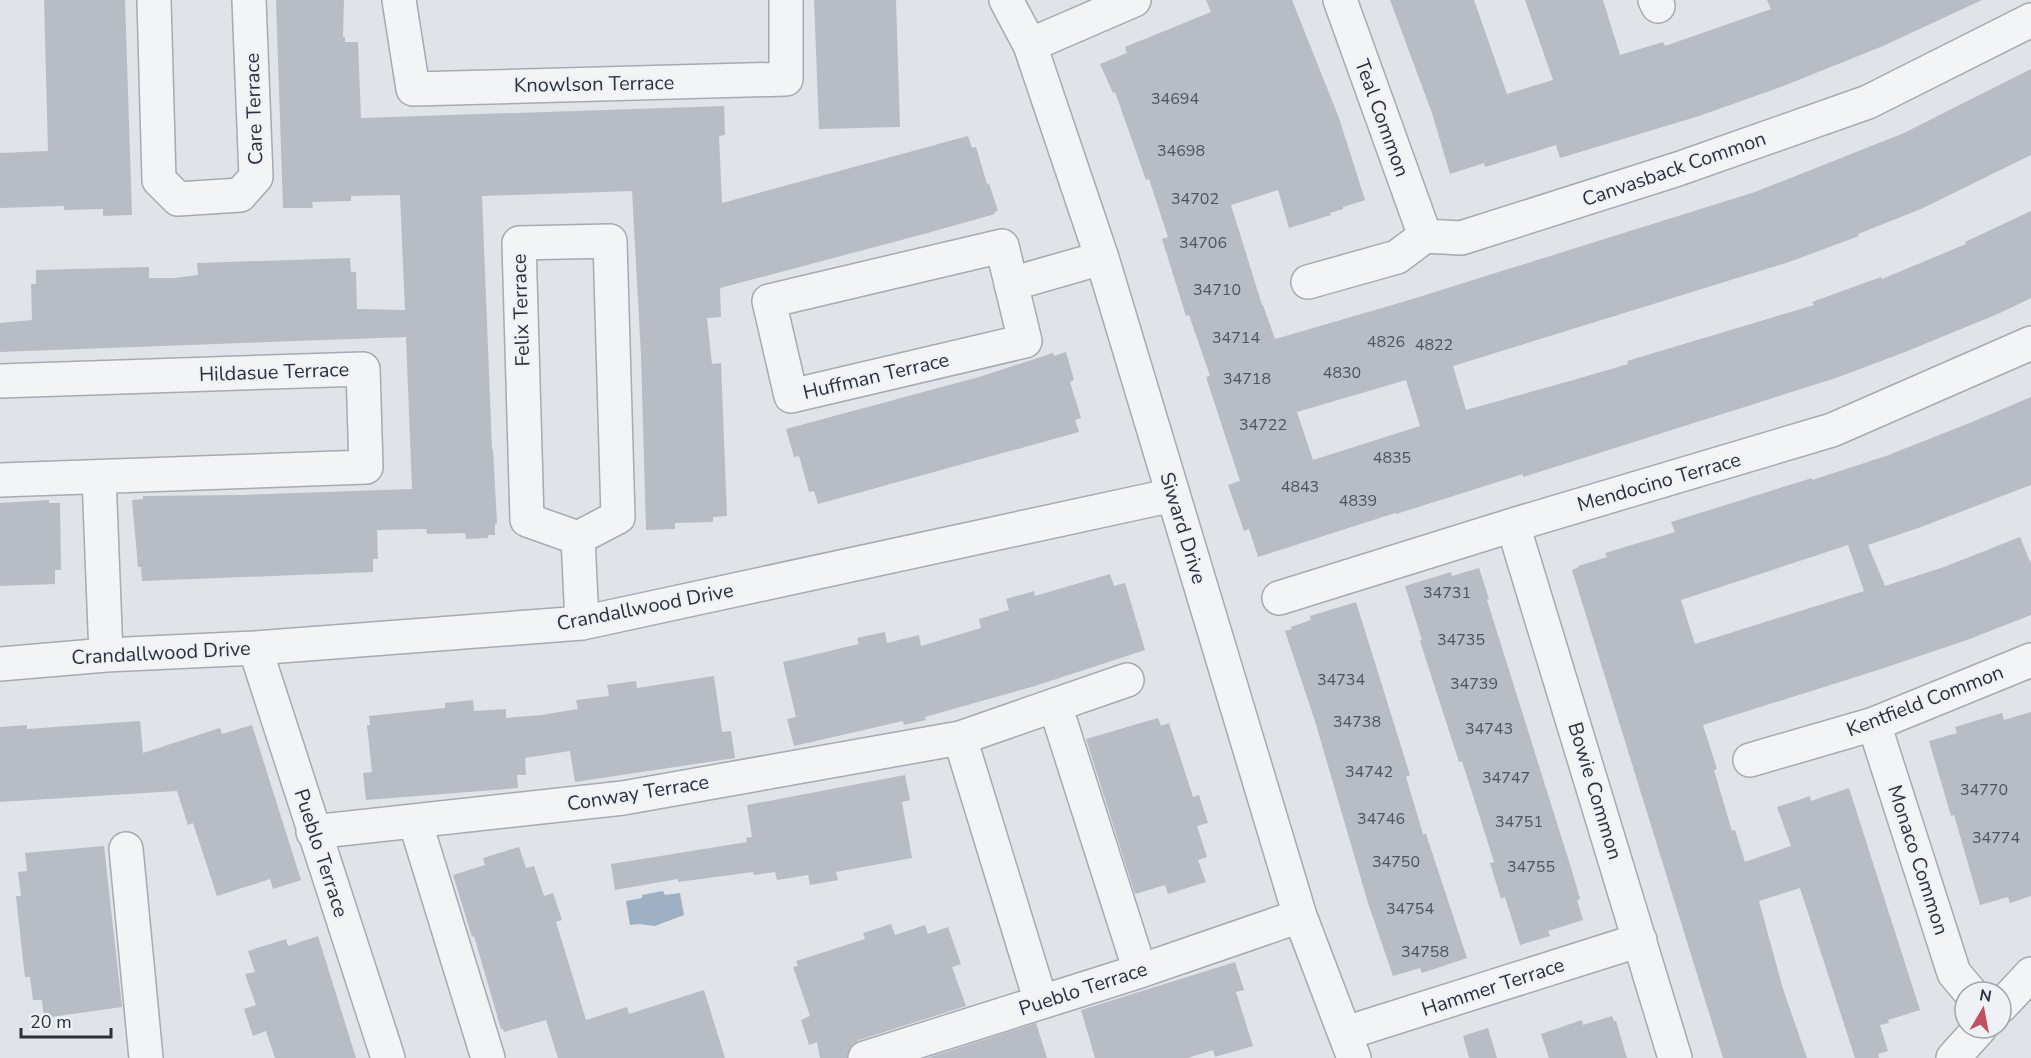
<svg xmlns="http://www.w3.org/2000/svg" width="2031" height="1058" font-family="'Nunito Sans',sans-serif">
  <rect width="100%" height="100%" fill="#e0e3e7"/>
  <path fill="#9eb0c4" d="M 663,891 L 665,895 L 680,893 L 684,915 L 655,926 L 638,924 L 630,925 L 626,901 L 642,898 L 642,895 Z"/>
  <path fill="#b8bcc4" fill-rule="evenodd" d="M 44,0 L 125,0 L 132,215 L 103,216 L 103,209 L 64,210 L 64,206 L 0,208 L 0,153 L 48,151 Z
    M 276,0 L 344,0 L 343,37 L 345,37 L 345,42 L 358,42 L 361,118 L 724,106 L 725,135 L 719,136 L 722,203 L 968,136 L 972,148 L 976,147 L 987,184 L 989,183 L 998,211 L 994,212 L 995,214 L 924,234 L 720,288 L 721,317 L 707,318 L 712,364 L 721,363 L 727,516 L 713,517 L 713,522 L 675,523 L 675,529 L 646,530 L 641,355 L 632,191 L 482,196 L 492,449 L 493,449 L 497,523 L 495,524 L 495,535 L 488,535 L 488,538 L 466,539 L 465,533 L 427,534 L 426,529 L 377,530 L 378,559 L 373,559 L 373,572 L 142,581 L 141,567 L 138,567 L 132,500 L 143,499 L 143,496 L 243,495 L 412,489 L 406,337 L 0,352 L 0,323 L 32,320 L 31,284 L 36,284 L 36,270 L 149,267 L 149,278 L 174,278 L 198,275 L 197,263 L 350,258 L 351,272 L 356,272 L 357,309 L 405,310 L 400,195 L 351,196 L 351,201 L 312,202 L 313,208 L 283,208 Z
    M 814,0 L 896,0 L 900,127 L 819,129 Z
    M 1206,0 L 1292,0 L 1339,118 L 1365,200 L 1343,207 L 1343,209 L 1330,213 L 1331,215 L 1289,228 L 1278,190 L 1231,205 L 1262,305 L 1263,305 L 1275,339 L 1406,301 L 1755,192 L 1904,133 L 2031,69 L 2031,155 L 1921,209 L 1858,234 L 1859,236 L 1789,262 L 1453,366 L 1466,410 L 1577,379 L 1628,364 L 1627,361 L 1814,305 L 1812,302 L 1881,277 L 1882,279 L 1966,244 L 1965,242 L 2031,211 L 2031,298 L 2000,313 L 1905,352 L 1836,378 L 1523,477 L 1523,474 L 1396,514 L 1395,513 L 1258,557 L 1249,529 L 1244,531 L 1228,485 L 1240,481 L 1206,377 L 1210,376 L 1189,315 L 1186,316 L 1162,239 L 1168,237 L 1149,179 L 1146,180 L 1115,92 L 1113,93 L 1100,64 L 1127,53 L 1125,47 L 1211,12 ZM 1406,380 L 1420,426 L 1313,460 L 1297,412 Z
    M 1390,0 L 1474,0 L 1507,94 L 1553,80 L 1525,0 L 1603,0 L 1620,55 L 1663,42 L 1665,46 L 1771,9 L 1767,0 L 1982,0 L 1883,46 L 1786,85 L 1699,116 L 1560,158 L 1556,145 L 1485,167 L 1484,163 L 1450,174 L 1432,113 Z
    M 1066,352 L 1074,380 L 1070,382 L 1081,418 L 1075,420 L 1079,432 L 818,504 L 814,491 L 809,492 L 799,456 L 794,457 L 786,429 L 979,377 L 1053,353 L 1054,356 Z
    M 2031,397 L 2031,485 L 1921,527 L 1868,545 L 1885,586 L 1944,567 L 2020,537 L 2031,564 L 2031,615 L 1967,640 L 1878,670 L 1703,725 L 1717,769 L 1714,770 L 1732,831 L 1735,830 L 1745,862 L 1791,846 L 1777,807 L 1810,796 L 1811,801 L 1849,788 L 1920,1010 L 1888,1020 L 1889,1023 L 1880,1025 L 1888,1051 L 1878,1054 L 1879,1058 L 1855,1058 L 1800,888 L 1759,901 L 1783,989 L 1807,1058 L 1723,1058 L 1572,570 L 1579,567 L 1578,566 L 1607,557 L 1605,553 L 1675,532 L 1671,522 L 1812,478 L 1812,480 L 1886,456 L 1972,422 ZM 1848,545 L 1864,591 L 1695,644 L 1681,600 Z
    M 49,500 L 49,503 L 60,503 L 61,570 L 55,570 L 55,584 L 0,586 L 0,503 Z
    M 1479,568 L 1489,599 L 1487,600 L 1572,871 L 1580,899 L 1577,900 L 1583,920 L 1548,931 L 1550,936 L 1520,945 L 1505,897 L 1501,899 L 1490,863 L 1494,862 L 1462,761 L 1459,762 L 1420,641 L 1422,640 L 1405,586 L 1451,572 L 1452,576 Z
    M 1110,574 L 1114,586 L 1125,583 L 1145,650 L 1035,686 L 925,717 L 926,720 L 904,725 L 903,721 L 794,746 L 787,719 L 796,717 L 783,662 L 859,644 L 857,638 L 885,632 L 887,643 L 919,635 L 921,646 L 981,628 L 979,619 L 1009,610 L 1006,599 L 1034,591 L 1035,596 Z
    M 1356,602 L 1410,775 L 1406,777 L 1423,834 L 1426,834 L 1467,958 L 1422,973 L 1420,968 L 1393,976 L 1368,903 L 1315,721 L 1285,631 L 1292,629 L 1291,627 L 1311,620 L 1310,616 Z
    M 714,676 L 722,732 L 731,731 L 735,758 L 575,782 L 570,751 L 525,758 L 526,775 L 517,775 L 518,788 L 366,800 L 363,773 L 372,772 L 367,725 L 370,725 L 369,716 L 445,708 L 445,703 L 473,700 L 474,711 L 506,709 L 506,718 L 541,715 L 578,709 L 576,700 L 609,696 L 607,685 L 636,681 L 637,688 Z
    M 2031,712 L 2031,896 L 2010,903 L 2008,897 L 1980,905 L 1954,815 L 1951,816 L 1929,741 L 1957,733 L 1955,727 L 2002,713 L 2004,720 Z
    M 1158,718 L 1161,726 L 1169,723 L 1193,797 L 1199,795 L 1208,823 L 1197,826 L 1207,857 L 1198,860 L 1206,882 L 1168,894 L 1165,885 L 1135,894 L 1086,739 Z
    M 140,721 L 143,753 L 220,728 L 222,734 L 252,725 L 301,880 L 273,889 L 270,879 L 217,896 L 193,823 L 188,825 L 177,791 L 0,802 L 0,727 L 27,725 L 27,729 Z
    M 905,775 L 910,800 L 902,802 L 912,858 L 836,872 L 838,880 L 810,885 L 808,875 L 777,880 L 775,872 L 754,875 L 753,872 L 678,882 L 678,879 L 615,890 L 611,864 L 747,842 L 746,838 L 752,837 L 747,805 Z
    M 104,846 L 122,1007 L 44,1018 L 42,1000 L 33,1000 L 30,977 L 25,977 L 23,960 L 16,896 L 21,896 L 18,872 L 27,871 L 25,853 Z
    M 519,847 L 526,868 L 534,866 L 544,896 L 553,893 L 562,920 L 556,922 L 586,1020 L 627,1007 L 629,1014 L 704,990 L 725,1058 L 558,1058 L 546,1020 L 504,1032 L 503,1029 L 501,1029 L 474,936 L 472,937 L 453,875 L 485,865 L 483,858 Z
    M 891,924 L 895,935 L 925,925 L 928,934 L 948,927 L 961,964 L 952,967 L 966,1006 L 859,1040 L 851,1046 L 847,1058 L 820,1058 L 817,1042 L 809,1045 L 801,1020 L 810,1016 L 793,967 L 798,966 L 796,961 L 865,939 L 863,933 Z
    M 318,936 L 356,1058 L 275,1058 L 266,1031 L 253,1036 L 244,1009 L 256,1005 L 245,974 L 255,972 L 248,951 L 286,939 L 288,946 Z
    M 1235,962 L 1244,990 L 1236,992 L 1253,1046 L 1215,1057 L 1213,1050 L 1188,1058 L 1095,1058 L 1081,1010 Z
    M 1612,1016 L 1614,1021 L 1616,1021 L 1627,1058 L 1549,1058 L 1541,1034 L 1582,1020 L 1583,1025 Z
    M 1036,1023 L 1047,1058 L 927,1058 Z
    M 1488,1028 L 1497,1058 L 1469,1058 L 1463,1036 Z"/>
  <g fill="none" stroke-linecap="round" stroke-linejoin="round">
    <g stroke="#a6aab1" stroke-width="36">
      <path id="minor" d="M 154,0 L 159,180 L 178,199 L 240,195 L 256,177 L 249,0
        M 399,0 L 413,89 L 786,79 L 786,0
        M 1006,0 L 1030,45 L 1102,258 L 1300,916 L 1354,1058
        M 1340,0 L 1425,236
        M 1655,0 L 1658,6
        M 1030,45 L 1134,0
        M 610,241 L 618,517 L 578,538 L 527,520 L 519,243 Z
        M 1002,246 L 1025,341 L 791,396 L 769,301 Z
        M 1308,282 L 1397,257 L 1425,236 L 1461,238 L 1678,169 L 1868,102 L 2031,20
        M 1011,284 L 1102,258
        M 0,381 L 363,369 L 366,467 L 0,480
        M 99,477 L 106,655
        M 1513,525 L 1675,1058
        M 578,538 L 582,623
        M 1279,598 L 1513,525 L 1832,430 L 2031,343
        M 255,648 L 388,1058
        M 0,664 L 106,655 L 255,648 L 582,623 L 1173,495
        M 1055,705 L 1140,971
        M 1874,724 L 1954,973 L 1970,992
        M 960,738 L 1041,1002
        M 1750,760 L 1874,724 L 2031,660
        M 415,821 L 488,1058
        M 313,832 L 623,798 L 960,738 L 1127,680
        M 126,849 L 146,1058
        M 2001,1006 L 2031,974
        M 1346,1033 L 1640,940
        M 865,1058 L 1140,971 L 1300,916
        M 1953,1058 L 1980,1028"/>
    </g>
    <use href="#minor" stroke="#f2f4f6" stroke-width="33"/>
  </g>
  <g text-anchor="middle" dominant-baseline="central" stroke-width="4.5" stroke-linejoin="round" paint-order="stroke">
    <g font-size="16" fill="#4e545f">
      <text x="1175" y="99">34694</text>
      <text x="1181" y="151">34698</text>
      <text x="1195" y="199">34702</text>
      <text x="1203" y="243">34706</text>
      <text x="1217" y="290">34710</text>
      <text x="1236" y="338">34714</text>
      <text x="1386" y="342">4826</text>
      <text x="1434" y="345">4822</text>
      <text x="1342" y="373">4830</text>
      <text x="1247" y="379">34718</text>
      <text x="1263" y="425">34722</text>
      <text x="1392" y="458">4835</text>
      <text x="1300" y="487">4843</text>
      <text x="1358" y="501">4839</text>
      <text x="1447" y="593">34731</text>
      <text x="1461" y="640">34735</text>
      <text x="1341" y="680">34734</text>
      <text x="1474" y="684">34739</text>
      <text x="1357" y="722">34738</text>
      <text x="1489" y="729">34743</text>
      <text x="1369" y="772">34742</text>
      <text x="1506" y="778">34747</text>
      <text x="1984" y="790">34770</text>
      <text x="1381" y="819">34746</text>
      <text x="1519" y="822">34751</text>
      <text x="1996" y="838">34774</text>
      <text x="1396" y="862">34750</text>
      <text x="1531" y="867">34755</text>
      <text x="1410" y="909">34754</text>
      <text x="1425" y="952">34758</text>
    </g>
    <g font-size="20" fill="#2a313d" stroke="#eff2f5">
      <text transform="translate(594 84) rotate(-1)">Knowlson Terrace</text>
      <text transform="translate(254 109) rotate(-92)">Care Terrace</text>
      <text transform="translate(1382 118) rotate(70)">Teal Common</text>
      <text transform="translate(1674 169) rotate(-19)">Canvasback Common</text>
      <text transform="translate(521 310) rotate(-92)">Felix Terrace</text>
      <text transform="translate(274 372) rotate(-2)">Hildasue Terrace</text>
      <text transform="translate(876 376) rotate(-13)">Huffman Terrace</text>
      <text transform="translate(1659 482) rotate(-16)">Mendocino Terrace</text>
      <text transform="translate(1183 528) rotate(73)">Siward Drive</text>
      <text transform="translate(645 607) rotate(-11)">Crandallwood Drive</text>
      <text transform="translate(161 653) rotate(-3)">Crandallwood Drive</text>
      <text transform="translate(1925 701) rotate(-21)">Kentfield Common</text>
      <text transform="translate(1595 791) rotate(73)">Bowie Common</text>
      <text transform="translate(638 793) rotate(-9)">Conway Terrace</text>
      <text transform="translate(321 853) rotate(72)">Pueblo Terrace</text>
      <text transform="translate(1918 860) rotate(72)">Monaco Common</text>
      <text transform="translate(1493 987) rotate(-18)">Hammer Terrace</text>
      <text transform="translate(1083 989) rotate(-18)">Pueblo Terrace</text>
    </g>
  </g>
  <g transform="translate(1983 1010) rotate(10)"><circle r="28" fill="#eff2f5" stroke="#a0a5ab" stroke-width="1.5"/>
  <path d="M0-4.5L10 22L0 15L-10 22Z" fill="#c1515f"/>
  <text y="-9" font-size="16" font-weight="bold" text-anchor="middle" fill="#2a313d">N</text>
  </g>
  <path d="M21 1028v9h90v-9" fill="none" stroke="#2a313d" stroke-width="3"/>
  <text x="30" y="1028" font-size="18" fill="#2a313d" stroke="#eff2f5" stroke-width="4.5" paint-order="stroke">20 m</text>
</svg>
